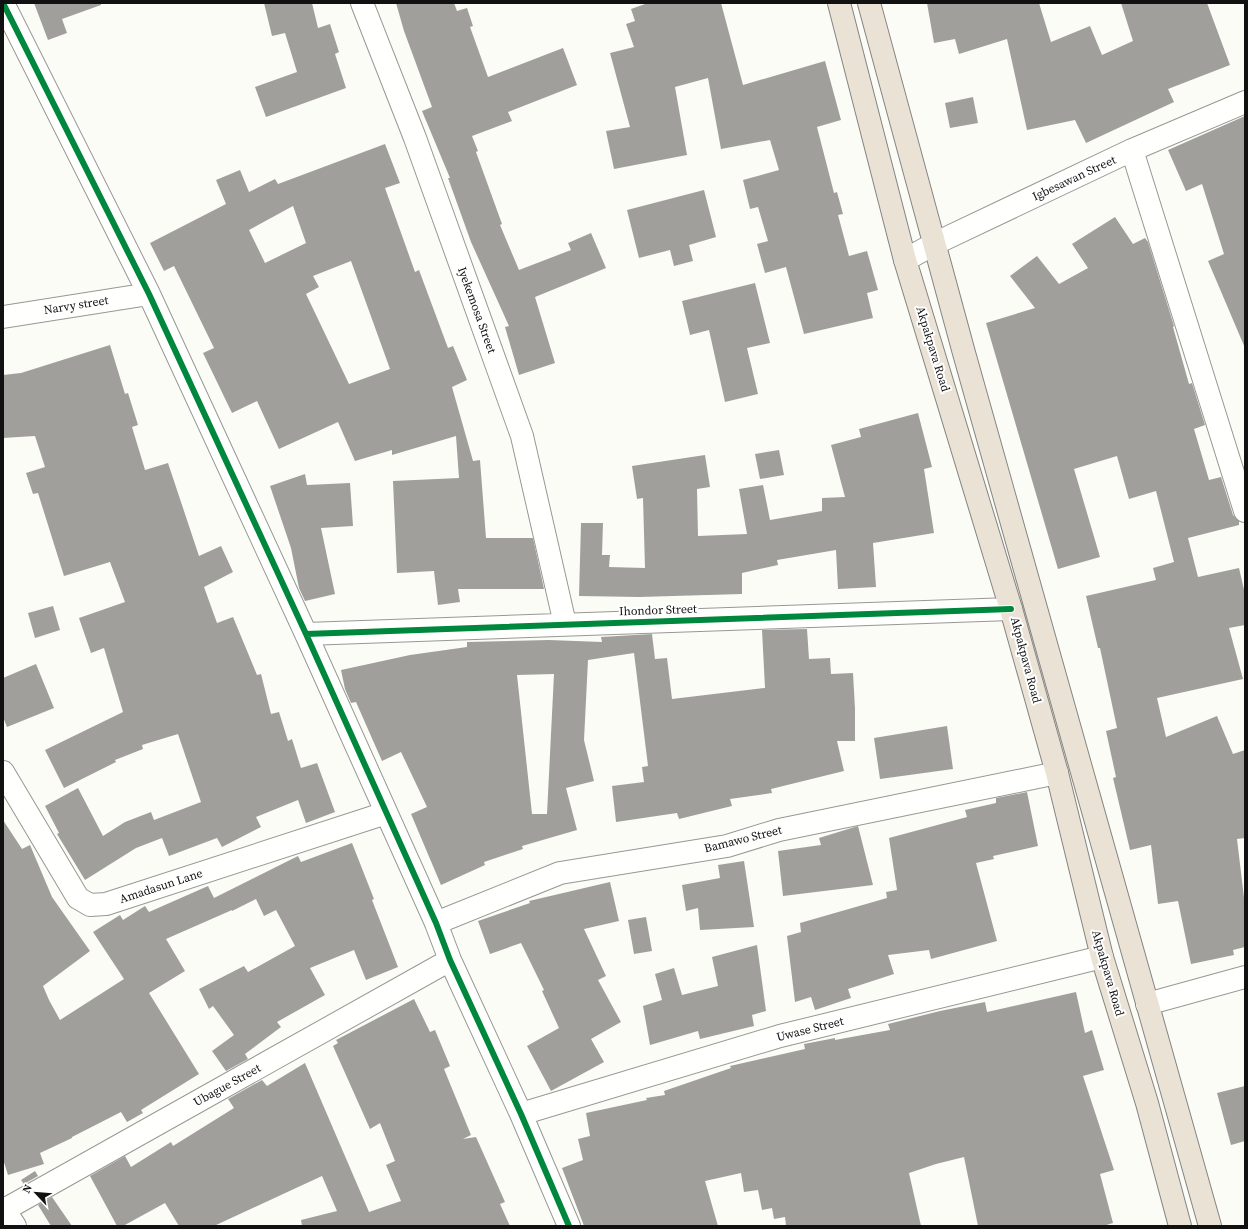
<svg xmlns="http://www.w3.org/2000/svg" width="1248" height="1229" font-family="'Source Serif 4',serif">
  <rect width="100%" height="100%" fill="#fcfcf7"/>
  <path fill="#a09f9c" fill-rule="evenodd" d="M 34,3 L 101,3 L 101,5 L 62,19 L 67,33 L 48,40 Z
    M 264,3 L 312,3 L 318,28 L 330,24 L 339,52 L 335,54 L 346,88 L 266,117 L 255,87 L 297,72 L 285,33 L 272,36 Z
    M 396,3 L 454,3 L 457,11 L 467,8 L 473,26 L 470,27 L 488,77 L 563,48 L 577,85 L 508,112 L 512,121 L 472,136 L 478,151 L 476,152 L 502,224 L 500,225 L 519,270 L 571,250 L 568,243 L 591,233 L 606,268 L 535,297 L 555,363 L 519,375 L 505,327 L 509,326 L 471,242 L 448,178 L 450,178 L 422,111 L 432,107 L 404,31 Z
    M 648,3 L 721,3 L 743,85 L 825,61 L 841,120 L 817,127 L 834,193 L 837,192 L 843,214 L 838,215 L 849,256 L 867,251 L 878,290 L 867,293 L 873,318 L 804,334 L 786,267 L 765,273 L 757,244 L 768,241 L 758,207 L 750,209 L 743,180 L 779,170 L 770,140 L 721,149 L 708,78 L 675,87 L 687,155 L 614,169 L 606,131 L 630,127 L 610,53 L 634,47 L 626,24 L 635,21 L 631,9 Z
    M 927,3 L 1039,3 L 1051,42 L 1090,26 L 1102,55 L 1133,41 L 1121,3 L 1207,3 L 1230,65 L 1168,89 L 1174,102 L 1086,143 L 1075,120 L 1027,130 L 1007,39 L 959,54 L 955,39 L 934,43 Z
    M 973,97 L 978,123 L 950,128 L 945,103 Z
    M 1245,116 L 1245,348 L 1208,261 L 1224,254 L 1202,184 L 1186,191 L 1168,150 Z
    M 385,144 L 400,183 L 385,188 L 415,272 L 419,270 L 448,348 L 453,346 L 467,380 L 452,387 L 473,461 L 480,460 L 486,538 L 533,538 L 544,589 L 458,589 L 460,602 L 438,605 L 434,571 L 397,573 L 393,481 L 459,478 L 456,436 L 392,455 L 392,450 L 355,461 L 338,422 L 279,449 L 257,401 L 232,413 L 203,353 L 214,348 L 174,266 L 164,271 L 150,243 L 226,204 L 216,180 L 240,170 L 249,192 L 275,179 L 278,184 ZM 293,206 L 306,243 L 265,263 L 249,230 ZM 351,261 L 390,369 L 349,384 L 306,294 L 319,287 L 313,276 Z
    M 704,190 L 716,237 L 689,245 L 693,261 L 674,266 L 670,250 L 639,258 L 627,210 Z
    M 1115,217 L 1133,244 L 1145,238 L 1148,242 L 1174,326 L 1173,327 L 1189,384 L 1192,383 L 1205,425 L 1194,429 L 1209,480 L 1221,477 L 1233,515 L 1239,521 L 1239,525 L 1188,538 L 1198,577 L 1239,568 L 1245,594 L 1245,625 L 1229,628 L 1243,679 L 1157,698 L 1166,737 L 1217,716 L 1233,754 L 1245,750 L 1245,838 L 1237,839 L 1245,906 L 1245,947 L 1233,950 L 1234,955 L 1191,964 L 1178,901 L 1158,904 L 1151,845 L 1130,850 L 1113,778 L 1116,777 L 1106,731 L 1117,728 L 1100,648 L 1098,648 L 1086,596 L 1156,580 L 1153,568 L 1174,562 L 1156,491 L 1129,499 L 1117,456 L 1074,469 L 1100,557 L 1058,569 L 986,323 L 1035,308 L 1010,276 L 1037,256 L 1059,284 L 1088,268 L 1072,244 Z
    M 755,283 L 770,343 L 747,348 L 758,394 L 725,402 L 709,330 L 690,335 L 682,301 Z
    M 110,345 L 125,394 L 128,393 L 138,425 L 132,427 L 145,470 L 168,463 L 199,556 L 221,546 L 233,572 L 204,587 L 217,623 L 233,617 L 257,675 L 261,674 L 271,714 L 279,712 L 288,741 L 292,739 L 301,768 L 317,763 L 335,812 L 306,823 L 298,800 L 256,817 L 261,827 L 222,847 L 217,838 L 169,856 L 162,838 L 136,848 L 85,880 L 57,834 L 59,833 L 45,806 L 78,788 L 103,836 L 125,822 L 151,812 L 154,820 L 201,802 L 178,734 L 142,745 L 143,749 L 115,760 L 116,762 L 64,788 L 45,750 L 123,712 L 104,648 L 91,653 L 79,618 L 125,602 L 110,562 L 64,576 L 38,493 L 33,494 L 26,473 L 45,467 L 35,436 L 3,438 L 3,375 L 21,373 Z
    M 918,413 L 932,467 L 924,469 L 934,533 L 873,543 L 876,587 L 838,589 L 836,550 L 777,560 L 778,565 L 742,573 L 742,594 L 639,597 L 579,596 L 581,523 L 603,523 L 602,555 L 610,555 L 609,567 L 645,568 L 643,498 L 637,499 L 632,466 L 705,455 L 710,487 L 697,489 L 698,536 L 747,534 L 739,489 L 763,485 L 770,520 L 822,511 L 822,498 L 845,497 L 831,445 L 861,437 L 859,429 Z
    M 779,450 L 784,475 L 760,479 L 755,454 Z
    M 305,474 L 307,485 L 350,483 L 353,526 L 321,528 L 335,594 L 305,601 L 299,588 L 291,548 L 270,486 Z
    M 53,606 L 60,630 L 35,638 L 28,613 Z
    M 807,629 L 809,659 L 830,658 L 831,674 L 853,673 L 855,709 L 855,741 L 837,741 L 844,771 L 771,789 L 772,793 L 730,799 L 732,806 L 679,819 L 677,813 L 616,822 L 612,786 L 644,782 L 642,767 L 648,766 L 634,653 L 588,660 L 584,740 L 594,781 L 566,788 L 577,830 L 522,846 L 523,849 L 484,862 L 485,865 L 441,885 L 411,814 L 427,807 L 401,752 L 382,761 L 356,702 L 351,703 L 345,689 L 341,670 L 410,655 L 467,647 L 467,642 L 549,640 L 602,642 L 601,637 L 652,634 L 655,659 L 667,658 L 672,699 L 765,688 L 762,630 ZM 554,674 L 547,814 L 532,814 L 517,675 Z
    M 36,664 L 54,708 L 7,727 L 3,717 L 3,678 Z
    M 947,726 L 953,769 L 880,779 L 874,738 Z
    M 1027,792 L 1038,846 L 993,856 L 994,859 L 976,863 L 997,941 L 931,959 L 929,950 L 888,955 L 894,974 L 848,989 L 851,998 L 815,1010 L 811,997 L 795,1002 L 787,936 L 801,932 L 800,923 L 887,898 L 886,892 L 897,890 L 889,838 L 967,817 L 965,810 L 996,803 L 996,798 Z
    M 3,820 L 22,849 L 30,845 L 52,897 L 90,951 L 43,986 L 49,1000 L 60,1020 L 124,979 L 93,932 L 120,915 L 123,920 L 145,906 L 149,912 L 208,886 L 214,898 L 298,856 L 301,862 L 352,843 L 374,899 L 372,900 L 398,967 L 366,980 L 354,950 L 310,968 L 325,995 L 277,1022 L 281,1027 L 245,1054 L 248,1059 L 226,1071 L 212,1051 L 234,1035 L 213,1006 L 209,1009 L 199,989 L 244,966 L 248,972 L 295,946 L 276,910 L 264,916 L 256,899 L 232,911 L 232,910 L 166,939 L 185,971 L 149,993 L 199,1074 L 141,1110 L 143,1113 L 127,1122 L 121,1112 L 72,1137 L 72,1138 L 40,1153 L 44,1164 L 8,1175 L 3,1159 Z
    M 858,826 L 873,885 L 783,896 L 778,851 L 821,845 L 819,838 Z
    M 744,861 L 754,927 L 700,930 L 698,908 L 686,911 L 682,885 L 720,878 L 718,865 Z
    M 610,882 L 619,921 L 584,929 L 606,976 L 598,980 L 621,1022 L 591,1039 L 604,1062 L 551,1091 L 527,1046 L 559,1028 L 542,991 L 544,990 L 521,943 L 490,954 L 478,921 L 530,903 L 529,901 Z
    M 646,917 L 652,951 L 634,954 L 628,920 Z
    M 757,945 L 766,1011 L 752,1015 L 754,1026 L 700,1039 L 698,1031 L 650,1045 L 643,1006 L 662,1000 L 655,974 L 674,968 L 682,995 L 718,986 L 712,957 Z
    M 1076,992 L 1085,1033 L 1092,1030 L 1104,1070 L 1083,1076 L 1114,1170 L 1100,1174 L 1113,1223 L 1103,1226 L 978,1226 L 964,1157 L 936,1164 L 909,1173 L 921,1226 L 786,1226 L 785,1217 L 774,1219 L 772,1208 L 762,1210 L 758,1190 L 744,1192 L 741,1173 L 705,1181 L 718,1226 L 584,1226 L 562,1168 L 583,1160 L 578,1139 L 590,1136 L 586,1113 L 647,1100 L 646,1098 L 665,1095 L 664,1091 L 731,1068 L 730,1066 L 805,1049 L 804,1044 L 835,1038 L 835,1040 L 890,1030 L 888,1024 L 940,1011 L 985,1002 L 987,1012 Z
    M 414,999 L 430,1032 L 435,1030 L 450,1066 L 444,1069 L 471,1135 L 463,1139 L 476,1137 L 505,1202 L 500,1204 L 510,1226 L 302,1226 L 301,1220 L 337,1211 L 322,1176 L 214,1226 L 179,1226 L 165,1203 L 123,1226 L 117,1226 L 90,1176 L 125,1156 L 131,1167 L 171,1142 L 173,1146 L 234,1108 L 228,1099 L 262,1080 L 267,1086 L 305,1063 L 369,1212 L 401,1201 L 386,1165 L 395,1161 L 380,1123 L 370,1129 L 333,1046 L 338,1043 L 336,1040 Z
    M 1245,1086 L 1245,1141 L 1231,1145 L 1217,1093 Z
    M 35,1171 L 38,1176 L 24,1184 L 21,1180 Z
    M 52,1197 L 72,1226 L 51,1226 L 38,1205 Z"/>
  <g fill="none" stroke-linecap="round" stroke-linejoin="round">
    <g stroke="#979795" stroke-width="24">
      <path id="minor" d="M 3,3 L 149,294 L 306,634 L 436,923 L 450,960 L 521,1114 L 569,1226
        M 362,3 L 415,138 L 522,436 L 565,624
        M 1132,150 L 1245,511
        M 905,260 L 934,244 L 1132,150 L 1245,102
        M 3,317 L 149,294
        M 306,634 L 1011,609
        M 3,772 L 78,898 L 90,905 L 106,904 L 386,813
        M 436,923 L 560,873 L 727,846 L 779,830 L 1057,773
        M 1147,1004 L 1245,977
        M 521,1114 L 780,1036 L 1102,957
        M 3,1208 L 15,1226
        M 4,1210 L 450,960"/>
    </g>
    <g stroke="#848482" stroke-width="24">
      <path id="highway" d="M 839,3 L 905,260 L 1011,609 L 1057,773 L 1102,957 L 1147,1103 L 1180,1226
        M 869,3 L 964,353 L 1210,1226"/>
    </g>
    <use href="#minor" stroke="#fffffe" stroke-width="22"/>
    <use href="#highway" stroke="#ebe2d6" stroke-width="22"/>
    <g stroke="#fff" stroke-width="8">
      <path id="cycleway" d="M 3,3 L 149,294 L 306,634 L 436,923 L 450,960 L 521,1114 L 569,1226
        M 306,634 L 1011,609"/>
    </g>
    <use href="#cycleway" stroke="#00873e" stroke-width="6"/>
  </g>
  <g text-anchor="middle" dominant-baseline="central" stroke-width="4" stroke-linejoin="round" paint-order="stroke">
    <g font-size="12" fill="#111" stroke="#fff">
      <text transform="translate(1074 178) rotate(-25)">Igbesawan Street</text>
      <text transform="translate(76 305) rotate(-9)">Narvy street</text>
      <text transform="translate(477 310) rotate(70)">Iyekemosa Street</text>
      <text transform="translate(933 349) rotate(73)">Akpakpava Road</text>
      <text transform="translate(658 610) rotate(-2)">Ihondor Street</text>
      <text transform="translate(1026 660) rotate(75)">Akpakpava Road</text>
      <text transform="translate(743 839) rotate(-14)">Bamawo Street</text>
      <text transform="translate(161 886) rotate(-18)">Amadasun Lane</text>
      <text transform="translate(1108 973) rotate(74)">Akpakpava Road</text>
      <text transform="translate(810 1029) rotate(-14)">Uwase Street</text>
      <text transform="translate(227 1085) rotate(-29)">Ubague Street</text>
    </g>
  </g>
  <rect width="1248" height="1229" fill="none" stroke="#111111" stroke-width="8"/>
  <g transform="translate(36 1193) rotate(296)" stroke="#ffffff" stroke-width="3" paint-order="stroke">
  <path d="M0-3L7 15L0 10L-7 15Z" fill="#111111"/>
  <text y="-6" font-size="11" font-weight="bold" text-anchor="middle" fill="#111111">N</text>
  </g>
</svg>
